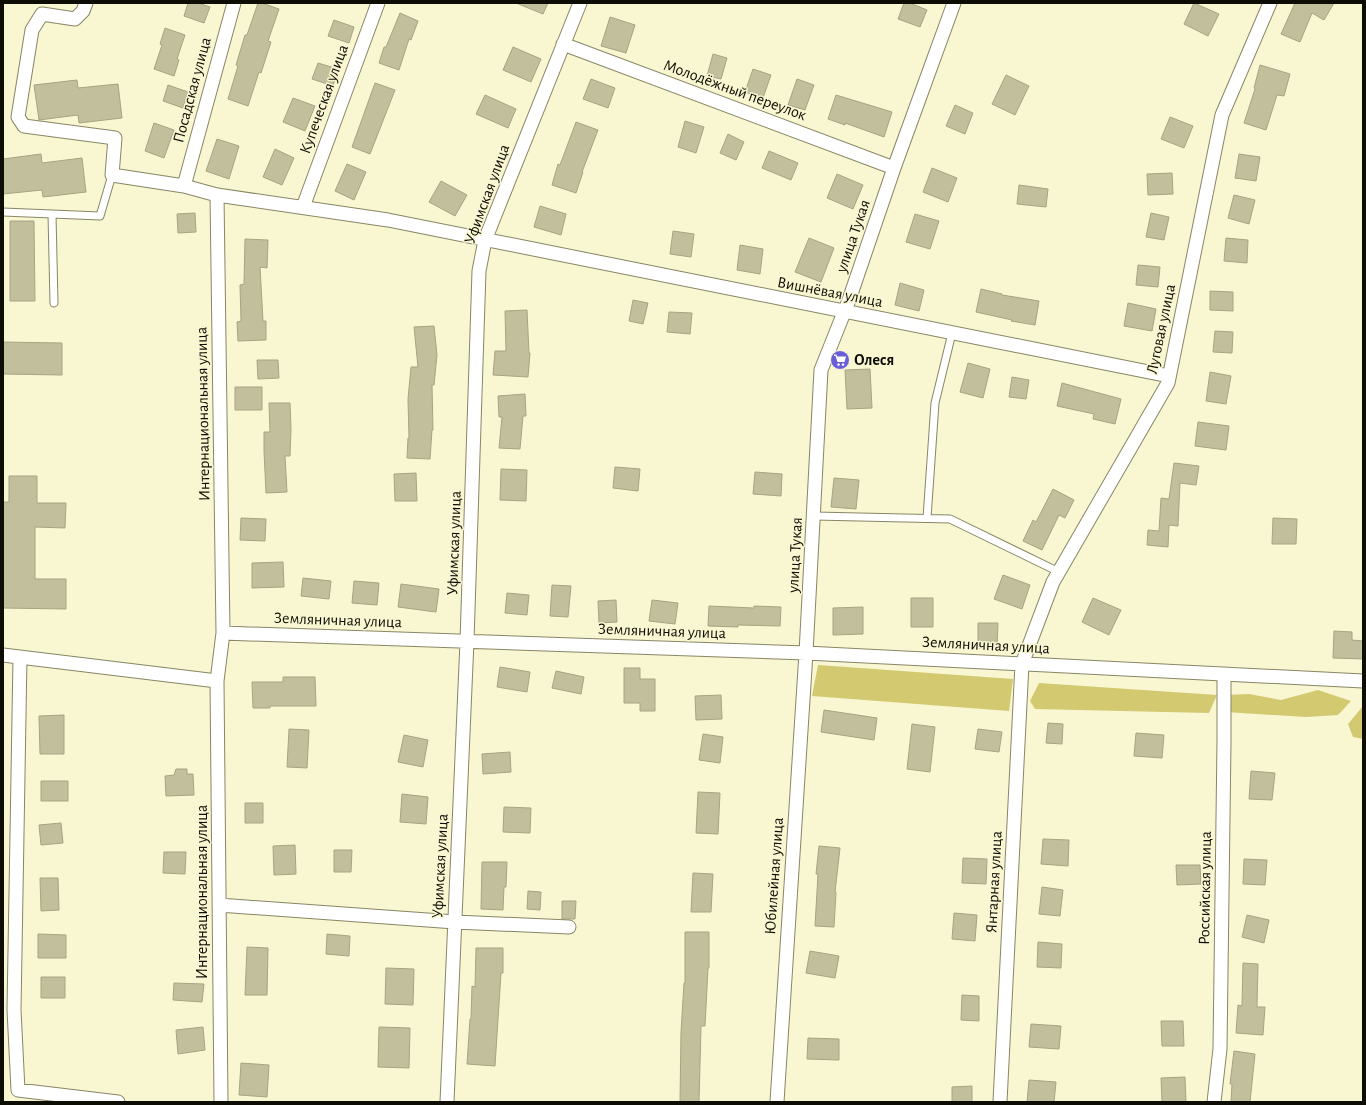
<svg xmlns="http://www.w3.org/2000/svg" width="1366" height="1105" font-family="'Alegreya Sans',sans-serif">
  <rect width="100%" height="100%" fill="#f9f6d2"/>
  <path fill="#d2c970" d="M 818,665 L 1013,679 L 1009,711 L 812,696 Z
    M 1039,683 L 1217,695 L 1209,713 L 1035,709 L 1030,701 Z
    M 1318,690 L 1351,701 L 1338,715 L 1306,717 L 1226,712 L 1226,695 L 1249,694 L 1281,700 Z
    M 1363,706 L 1363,739 L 1353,737 L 1348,724 Z"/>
  <path fill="#c2bf9d" stroke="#a7a483" d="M 188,3 L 198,3 L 210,7 L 204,23 L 184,16 Z
    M 258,3 L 262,3 L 279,9 L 268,41 L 271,42 L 261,73 L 259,72 L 248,106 L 228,99 L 238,66 L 236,65 L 245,35 L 247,35 Z
    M 516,3 L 548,3 L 543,14 Z
    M 904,3 L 910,3 L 927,10 L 920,27 L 898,19 Z
    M 1194,3 L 1219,14 L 1208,36 L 1184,24 Z
    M 1295,3 L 1334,3 L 1324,20 L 1312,13 L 1300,42 L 1281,34 Z
    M 400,13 L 418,21 L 411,40 L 409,39 L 399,70 L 379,63 L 384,47 L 386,47 Z
    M 610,17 L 635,25 L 626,53 L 601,46 Z
    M 334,20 L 354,27 L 349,43 L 328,36 Z
    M 165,28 L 185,35 L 177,59 L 179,60 L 174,76 L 154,69 L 162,45 L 160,44 Z
    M 513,47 L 541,59 L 531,82 L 503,70 Z
    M 713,54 L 727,58 L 721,79 L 707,76 Z
    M 318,63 L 338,69 L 333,86 L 312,79 Z
    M 1260,65 L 1290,74 L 1284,96 L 1277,95 L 1266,130 L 1244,123 L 1255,89 L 1254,88 Z
    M 753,69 L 771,75 L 763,98 L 745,92 Z
    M 1006,75 L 1029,86 L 1015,115 L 992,104 Z
    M 591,79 L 615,88 L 608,108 L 583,99 Z
    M 797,79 L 814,85 L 805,110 L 788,105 Z
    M 77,80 L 78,88 L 118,84 L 122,118 L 79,123 L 78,115 L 39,120 L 34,85 Z
    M 375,83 L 395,90 L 370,154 L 352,147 Z
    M 168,85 L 188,92 L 183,108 L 163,101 Z
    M 485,95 L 516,109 L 508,128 L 476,114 Z
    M 836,95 L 892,112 L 884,137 L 845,123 L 845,125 L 828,119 Z
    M 293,98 L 315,106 L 305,131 L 283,122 Z
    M 955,105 L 973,113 L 965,134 L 946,126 Z
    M 1170,117 L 1193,126 L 1184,148 L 1161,139 Z
    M 685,121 L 704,127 L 696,153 L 678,147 Z
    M 576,122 L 598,130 L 582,172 L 583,172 L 576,193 L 552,185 L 558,164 L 560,165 Z
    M 154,123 L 174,130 L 164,158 L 145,151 Z
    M 728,134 L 744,142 L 736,160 L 720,153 Z
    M 217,139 L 239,146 L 229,179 L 206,171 Z
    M 275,149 L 294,158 L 282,185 L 263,177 Z
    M 769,151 L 798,163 L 791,180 L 762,168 Z
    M 41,154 L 42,163 L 82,158 L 86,192 L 43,197 L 42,190 L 3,194 L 3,159 Z
    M 1239,154 L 1260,157 L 1256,181 L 1235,178 Z
    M 347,164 L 366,172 L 354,200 L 335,191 Z
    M 932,168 L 957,178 L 948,202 L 923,192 Z
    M 1172,173 L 1173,194 L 1148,195 L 1147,174 Z
    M 837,174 L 863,185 L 853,209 L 827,198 Z
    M 441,181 L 467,195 L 455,216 L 429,202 Z
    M 1019,185 L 1048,189 L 1046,207 L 1017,204 Z
    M 1234,195 L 1255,200 L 1249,224 L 1228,218 Z
    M 540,206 L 566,214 L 561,235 L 534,227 Z
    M 195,213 L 196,232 L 178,233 L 177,214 Z
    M 1151,213 L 1169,217 L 1164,240 L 1146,237 Z
    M 915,214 L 939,221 L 930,249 L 906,242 Z
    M 10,221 L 34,221 L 35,301 L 10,301 Z
    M 673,231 L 694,234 L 691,257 L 670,254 Z
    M 809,238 L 834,248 L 821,282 L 795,272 Z
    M 1226,238 L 1248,240 L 1247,263 L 1224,261 Z
    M 245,239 L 268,240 L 267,268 L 260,267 L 263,321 L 266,321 L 266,340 L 238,341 L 237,322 L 241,321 L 240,285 L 244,284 Z
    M 740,245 L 763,249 L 760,274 L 737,270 Z
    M 1138,265 L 1160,267 L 1158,287 L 1136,285 Z
    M 900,283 L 924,290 L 919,311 L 895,305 Z
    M 981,289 L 1002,294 L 1002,295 L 1039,301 L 1035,325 L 1011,321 L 1012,320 L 976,312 Z
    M 1210,291 L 1233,292 L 1233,311 L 1210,310 Z
    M 633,300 L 648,303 L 643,324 L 629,321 Z
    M 1128,303 L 1156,309 L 1152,331 L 1124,326 Z
    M 527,310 L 529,353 L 530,353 L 528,377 L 493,375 L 495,351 L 506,351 L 505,311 Z
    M 669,312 L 692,313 L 690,334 L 667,332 Z
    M 434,326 L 437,355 L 434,385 L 432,385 L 433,430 L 432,430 L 430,459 L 407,458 L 408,438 L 409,438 L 408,399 L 411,367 L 418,367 L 414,327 Z
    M 1215,331 L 1233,332 L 1232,353 L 1213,352 Z
    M 3,342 L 62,343 L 62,375 L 3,374 Z
    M 257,360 L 278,360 L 279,378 L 258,379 Z
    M 968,363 L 990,369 L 983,398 L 960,392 Z
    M 870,369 L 872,408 L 847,409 L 845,370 Z
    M 1210,372 L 1231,376 L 1226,404 L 1206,401 Z
    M 1012,377 L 1029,380 L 1026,399 L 1009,397 Z
    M 1062,383 L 1121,399 L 1115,424 L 1093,419 L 1094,414 L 1057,406 Z
    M 235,387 L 262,387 L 262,410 L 235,410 Z
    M 525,394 L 526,416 L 523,416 L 520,449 L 499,448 L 502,417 L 499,417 L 498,396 Z
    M 269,403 L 290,403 L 291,429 L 290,456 L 285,456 L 287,492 L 266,493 L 264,451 L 264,432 L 270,432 Z
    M 1198,422 L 1229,426 L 1226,450 L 1195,446 Z
    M 1174,463 L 1199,466 L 1196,485 L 1180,483 L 1178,526 L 1169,525 L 1168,547 L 1147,545 L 1148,530 L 1159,531 L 1161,498 L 1169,499 Z
    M 615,467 L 640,469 L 638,491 L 613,488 Z
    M 501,469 L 527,470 L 526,501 L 500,500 Z
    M 755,472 L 782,474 L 781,496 L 753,494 Z
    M 416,473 L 417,501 L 395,501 L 394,474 Z
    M 9,476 L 37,476 L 37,503 L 66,503 L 65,528 L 35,527 L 35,579 L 66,579 L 66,609 L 3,608 L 3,502 L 9,502 Z
    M 834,478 L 859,480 L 856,509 L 831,507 Z
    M 1053,489 L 1074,500 L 1065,518 L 1059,515 L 1042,550 L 1023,541 L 1033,520 L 1036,522 Z
    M 241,518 L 266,519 L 265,541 L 240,540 Z
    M 1273,518 L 1297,519 L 1296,544 L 1272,544 Z
    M 283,562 L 284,587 L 252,588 L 252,563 Z
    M 1003,575 L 1030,585 L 1022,609 L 994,599 Z
    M 303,578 L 331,581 L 329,599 L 301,596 Z
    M 354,581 L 379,583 L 377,605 L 352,603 Z
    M 401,584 L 439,589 L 436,612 L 398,607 Z
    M 552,585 L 571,586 L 568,617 L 550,616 Z
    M 507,593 L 529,595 L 527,615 L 505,613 Z
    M 911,598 L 933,598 L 933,627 L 911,627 Z
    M 1093,598 L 1121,610 L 1109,635 L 1082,622 Z
    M 616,600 L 617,622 L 599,623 L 598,601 Z
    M 652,600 L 678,603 L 675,624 L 649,621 Z
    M 709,606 L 754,608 L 754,606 L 781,607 L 780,626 L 738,625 L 738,627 L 708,626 Z
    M 863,607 L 863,634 L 833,635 L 833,608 Z
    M 978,623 L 998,623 L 997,648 L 978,648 Z
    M 1334,631 L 1352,632 L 1352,640 L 1363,641 L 1363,659 L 1333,658 Z
    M 500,667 L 530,672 L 527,692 L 497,687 Z
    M 624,668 L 640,668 L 640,679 L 655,679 L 655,711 L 640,711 L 640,703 L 624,703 Z
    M 556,671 L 584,677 L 581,694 L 552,688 Z
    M 283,677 L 315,677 L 316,706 L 270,706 L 270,708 L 253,708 L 252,682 L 283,682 Z
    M 721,695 L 722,719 L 696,720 L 695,696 Z
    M 824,710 L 877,718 L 874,740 L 821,732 Z
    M 64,715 L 64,754 L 40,754 L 39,716 Z
    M 1048,723 L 1063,724 L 1062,744 L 1046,743 Z
    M 912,724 L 935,727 L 930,772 L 907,769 Z
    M 289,729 L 309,730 L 307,768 L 287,767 Z
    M 978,729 L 1002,732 L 999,752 L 975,749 Z
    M 1136,733 L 1164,735 L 1162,758 L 1134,756 Z
    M 703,734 L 723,737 L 720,763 L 699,760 Z
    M 404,735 L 428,740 L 423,767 L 398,762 Z
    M 510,752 L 511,772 L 483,774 L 482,754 Z
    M 176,769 L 187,769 L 187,774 L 193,774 L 194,795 L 166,796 L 165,776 L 174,775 Z
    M 1251,771 L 1275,773 L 1272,800 L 1249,799 Z
    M 41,781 L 68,781 L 68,801 L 41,801 Z
    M 698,792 L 720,793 L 718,834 L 696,833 Z
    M 402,794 L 428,797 L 426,824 L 400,822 Z
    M 245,803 L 263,803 L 263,823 L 245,823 Z
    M 504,807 L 531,808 L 530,833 L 503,832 Z
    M 61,823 L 63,843 L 41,845 L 39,825 Z
    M 1043,839 L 1069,840 L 1068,866 L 1041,864 Z
    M 295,845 L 296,874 L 274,875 L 273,846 Z
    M 819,846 L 840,848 L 835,892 L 836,892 L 834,927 L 815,926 L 818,874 L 816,874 Z
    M 334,850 L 352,850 L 351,872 L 334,872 Z
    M 164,852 L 186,852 L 185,874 L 163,873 Z
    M 963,858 L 987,859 L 986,884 L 962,883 Z
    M 1244,859 L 1267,860 L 1265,885 L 1243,884 Z
    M 482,862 L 507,862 L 506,887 L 504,887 L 503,910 L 481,909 Z
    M 1176,865 L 1200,865 L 1201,884 L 1177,885 Z
    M 693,873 L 713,874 L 711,912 L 691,912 Z
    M 40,878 L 58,878 L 59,910 L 41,911 Z
    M 1042,887 L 1063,890 L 1060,916 L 1039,914 Z
    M 528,891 L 541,892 L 540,910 L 527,909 Z
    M 562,901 L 576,901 L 575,919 L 562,919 Z
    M 954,913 L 977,915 L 975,941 L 952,939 Z
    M 1247,915 L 1269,920 L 1264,943 L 1242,937 Z
    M 685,932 L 709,932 L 709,968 L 708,968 L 705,1026 L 701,1026 L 699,1102 L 680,1102 L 681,1032 L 684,983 L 685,983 Z
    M 38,934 L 66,935 L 66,958 L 38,958 Z
    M 327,934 L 350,936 L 349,956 L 326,954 Z
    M 1038,942 L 1062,944 L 1061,968 L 1037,967 Z
    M 247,947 L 268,948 L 267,995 L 245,995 Z
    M 476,948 L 503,948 L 503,973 L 501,973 L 495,1066 L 467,1064 L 470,1019 L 471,1019 L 472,986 L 475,987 Z
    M 810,951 L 839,956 L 835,978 L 806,973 Z
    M 1243,963 L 1258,964 L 1257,1007 L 1265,1007 L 1263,1035 L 1236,1033 L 1238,1005 L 1242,1006 Z
    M 386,968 L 414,969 L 413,1005 L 385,1004 Z
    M 41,977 L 65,977 L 65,998 L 41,998 Z
    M 174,983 L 204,984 L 202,1002 L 173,1000 Z
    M 962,995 L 979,996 L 979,1021 L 961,1020 Z
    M 1161,1021 L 1183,1021 L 1184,1046 L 1162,1046 Z
    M 1031,1024 L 1061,1026 L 1059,1049 L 1029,1047 Z
    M 203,1027 L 205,1050 L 178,1054 L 176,1030 Z
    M 379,1027 L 410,1028 L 409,1068 L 378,1067 Z
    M 808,1038 L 839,1039 L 839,1060 L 807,1059 Z
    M 1234,1051 L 1255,1054 L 1250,1102 L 1231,1102 L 1232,1084 L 1230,1084 Z
    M 241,1063 L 269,1065 L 267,1097 L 239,1095 Z
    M 1185,1077 L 1186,1102 L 1162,1102 L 1161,1078 Z
    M 1029,1080 L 1056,1082 L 1054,1102 L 1027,1102 Z
    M 972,1086 L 972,1102 L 952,1102 L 952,1087 Z"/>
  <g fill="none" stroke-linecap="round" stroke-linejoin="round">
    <g stroke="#888665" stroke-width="9">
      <path id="service" d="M 3,212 L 52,214
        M 54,303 L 52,214 L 100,216 L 112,175
        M 814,516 L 950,519 L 1059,572
        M 927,518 L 935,403 L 952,333"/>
    </g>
    <g stroke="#888665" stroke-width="15">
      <path id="minor" d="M 86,3 L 83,11 L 75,19 L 42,14 L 32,30 L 18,117 L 24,126 L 115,138 L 112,175 L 184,186 L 217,195 L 388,220 L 1169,376
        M 563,44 L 894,168
        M 184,186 L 234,3
        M 217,195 L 223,633
        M 303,207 L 378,3
        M 3,655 L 217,681 L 223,633 L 806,653 L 1363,681
        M 20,657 L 14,1010 L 18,1090 L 118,1102
        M 217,681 L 221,1102
        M 219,905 L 455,922 L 569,927
        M 447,1102 L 467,641 L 479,271 L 485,240 L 580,3
        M 777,1102 L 806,653 L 821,370 L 849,300 L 894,168 L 954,3
        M 1000,1102 L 1022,664 L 1053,582 L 1168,383 L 1222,115 L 1270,3
        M 1214,1102 L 1220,1049 L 1224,741 L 1224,674"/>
    </g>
    <use href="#service" stroke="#fff" stroke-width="7"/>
    <use href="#minor" stroke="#fff" stroke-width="13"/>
  </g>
  <defs>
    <g id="supermarket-disc" transform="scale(1)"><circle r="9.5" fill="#6b5fd9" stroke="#f9f6d2"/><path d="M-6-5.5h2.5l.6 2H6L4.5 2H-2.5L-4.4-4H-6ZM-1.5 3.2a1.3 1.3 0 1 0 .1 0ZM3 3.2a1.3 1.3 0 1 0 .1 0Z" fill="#fff"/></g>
  </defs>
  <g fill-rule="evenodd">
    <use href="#supermarket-disc" x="840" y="360"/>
  </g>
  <g text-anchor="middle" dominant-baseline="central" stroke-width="3" stroke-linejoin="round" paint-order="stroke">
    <g font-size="16" fill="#0e0d03" stroke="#f9f6d2">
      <text transform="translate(192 90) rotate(-75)">Посадская улица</text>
      <text transform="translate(735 90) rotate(20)">Молодёжный переулок</text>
      <text transform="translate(324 99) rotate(-70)">Купеческая улица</text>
      <text transform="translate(487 194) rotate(-70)">Уфимская улица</text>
      <text transform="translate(853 236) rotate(-71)">улица Тукая</text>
      <text transform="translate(830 292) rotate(11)">Вишнёвая улица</text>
      <text transform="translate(1161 329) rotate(-78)">Луговая улица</text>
      <text transform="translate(203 414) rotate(-91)">Интернациональная улица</text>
      <text transform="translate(454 543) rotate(-88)">Уфимская улица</text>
      <text transform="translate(795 555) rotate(-87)">улица Тукая</text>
      <text transform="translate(338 620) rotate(2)">Земляничная улица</text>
      <text transform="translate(662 631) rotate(2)">Земляничная улица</text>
      <text transform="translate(986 645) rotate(3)">Земляничная улица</text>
      <text transform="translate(440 866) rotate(-87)">Уфимская улица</text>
      <text transform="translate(774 876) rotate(-86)">Юбилейная улица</text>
      <text transform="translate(994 882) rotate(-87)">Янтарная улица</text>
      <text transform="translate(1205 888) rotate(-89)">Российская улица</text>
      <text transform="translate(202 892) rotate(-90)">Интернациональная улица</text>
    </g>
    <g font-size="16" font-weight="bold" fill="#0e0d03" stroke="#f9f6d2" text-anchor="start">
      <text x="854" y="360">Олеся</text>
    </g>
  </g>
  <rect width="1366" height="1105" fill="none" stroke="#0e0d03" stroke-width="8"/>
</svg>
